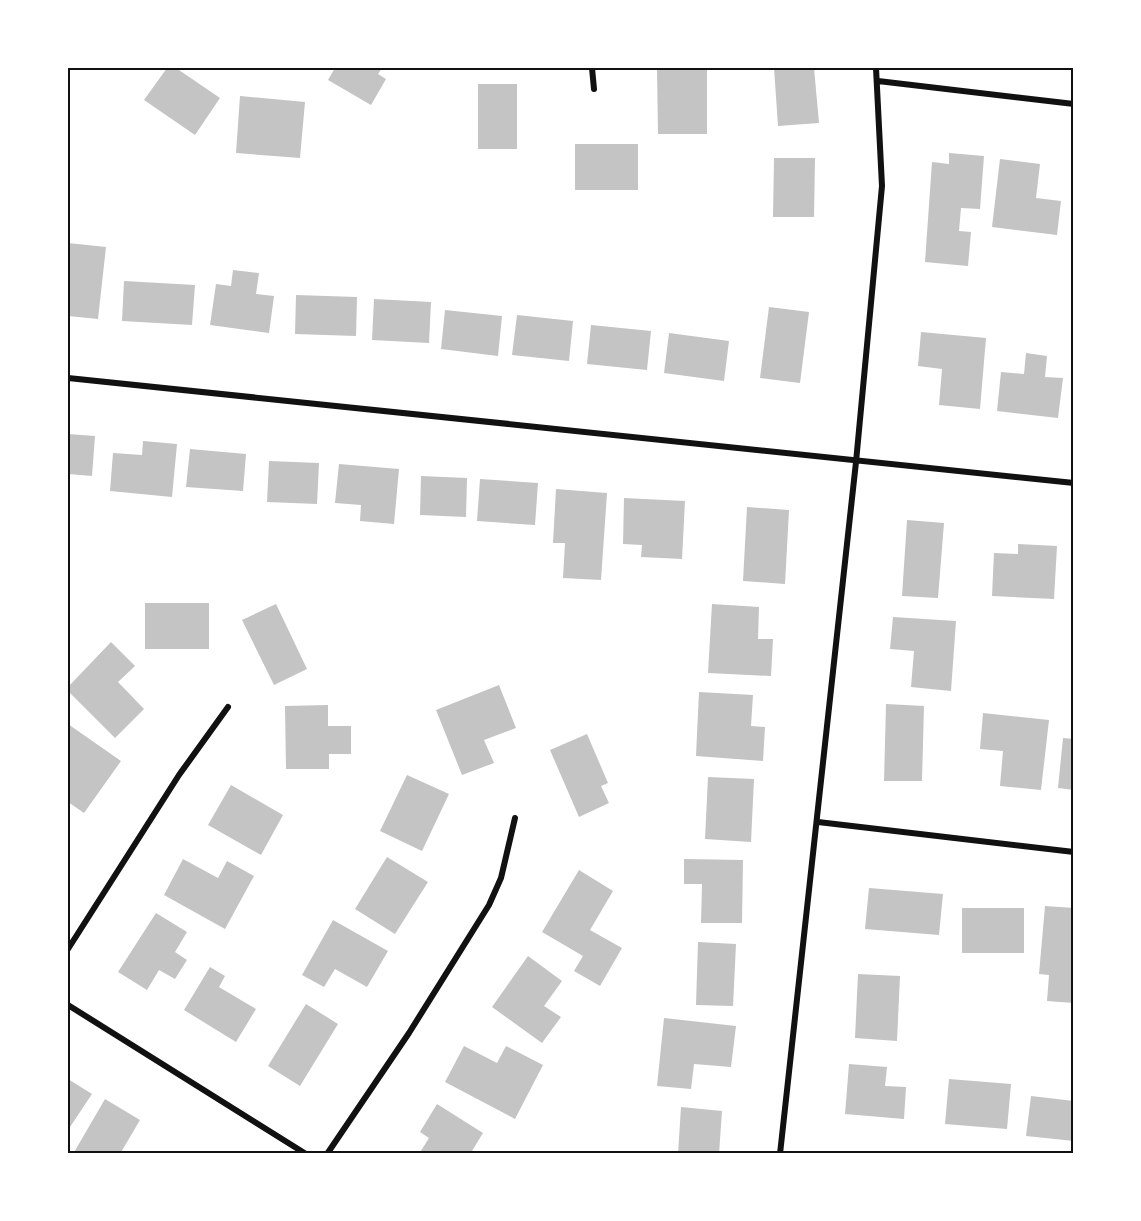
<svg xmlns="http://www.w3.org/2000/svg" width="1141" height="1221" font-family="Montserrat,sans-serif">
  <rect width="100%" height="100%" fill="#fff"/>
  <path fill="#c4c4c4" d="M 167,68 L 176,68 L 220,98 L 195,135 L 144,100 Z
    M 335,68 L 382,68 L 378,74 L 386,79 L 371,105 L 328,80 Z
    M 657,68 L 707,68 L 707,134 L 658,134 Z
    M 774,68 L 814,68 L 819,123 L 778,126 Z
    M 478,84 L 517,84 L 517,149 L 478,149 Z
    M 240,96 L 305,102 L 300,158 L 236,153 Z
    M 575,144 L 638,144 L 638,190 L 575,190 Z
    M 949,153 L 984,156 L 980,209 L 961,208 L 959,231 L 971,232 L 968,266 L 925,262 L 932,162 L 949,164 Z
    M 774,158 L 815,158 L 814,217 L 773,217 Z
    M 1000,159 L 1040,164 L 1036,198 L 1061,201 L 1057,235 L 992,227 Z
    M 68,243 L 106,247 L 98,319 L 68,316 Z
    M 233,270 L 259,273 L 256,294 L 274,296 L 269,333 L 210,325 L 216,284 L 231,286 Z
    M 124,281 L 195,285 L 192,325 L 122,321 Z
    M 296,295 L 357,297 L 356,336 L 295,334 Z
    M 374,299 L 431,302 L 429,343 L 372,340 Z
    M 769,307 L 809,312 L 800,383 L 760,378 Z
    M 445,310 L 502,316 L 498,356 L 441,349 Z
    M 517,315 L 573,321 L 569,361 L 512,355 Z
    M 591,325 L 651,331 L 647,370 L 587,364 Z
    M 921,332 L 986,338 L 980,409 L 939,405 L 942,369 L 918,366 Z
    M 669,333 L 729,341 L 724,381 L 664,373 Z
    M 1026,353 L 1047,356 L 1045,377 L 1063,378 L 1058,418 L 997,411 L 1001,372 L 1024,374 Z
    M 68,434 L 95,436 L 92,476 L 68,474 Z
    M 143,441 L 177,444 L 172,497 L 110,491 L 113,453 L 142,455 Z
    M 190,449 L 246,454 L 243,491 L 186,487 Z
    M 269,461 L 319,463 L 317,504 L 267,502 Z
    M 339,464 L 399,469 L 394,524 L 360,521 L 361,505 L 335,503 Z
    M 421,476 L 467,478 L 466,517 L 420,515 Z
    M 480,479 L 538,483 L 535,525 L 477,521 Z
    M 556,489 L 607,493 L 601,580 L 563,578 L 565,543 L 553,543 Z
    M 624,498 L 685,501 L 682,559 L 641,557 L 642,545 L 623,544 Z
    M 747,507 L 789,510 L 785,584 L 743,581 Z
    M 907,520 L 944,523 L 938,598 L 902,596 Z
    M 1018,544 L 1057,546 L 1054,599 L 992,596 L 994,553 L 1018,554 Z
    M 145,603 L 209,603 L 209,649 L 145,649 Z
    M 276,604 L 307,669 L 274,685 L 242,620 Z
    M 712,604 L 759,607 L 758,639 L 773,639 L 771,676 L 708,673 Z
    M 893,617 L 956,621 L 951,691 L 911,687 L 914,651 L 890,649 Z
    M 111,642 L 135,666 L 118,682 L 144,709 L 115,738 L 68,691 L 68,687 Z
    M 499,685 L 516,728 L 484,740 L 494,763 L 462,775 L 436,710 Z
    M 699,692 L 753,695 L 751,726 L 765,727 L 763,761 L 696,756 Z
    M 886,704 L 924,706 L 922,781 L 884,781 Z
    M 328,705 L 328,726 L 351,726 L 351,754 L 329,754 L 329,769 L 286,769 L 285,706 Z
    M 983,713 L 1049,720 L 1041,790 L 1000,786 L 1003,751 L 980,749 Z
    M 68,724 L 121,761 L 84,813 L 68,802 Z
    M 587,734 L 608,783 L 601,786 L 609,803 L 579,817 L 550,750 Z
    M 1063,738 L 1074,739 L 1074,790 L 1058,788 Z
    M 407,775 L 449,794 L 422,851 L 380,831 Z
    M 708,777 L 754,779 L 751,842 L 705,839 Z
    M 231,785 L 283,815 L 261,855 L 208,825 Z
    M 387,857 L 428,882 L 395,934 L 355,909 Z
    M 183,859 L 218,878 L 227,861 L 254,876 L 225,929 L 164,895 Z
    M 684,859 L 743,860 L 742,923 L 701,923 L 702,884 L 684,884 Z
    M 579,870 L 613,891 L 590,930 L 622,948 L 600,986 L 574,971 L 583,956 L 542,932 Z
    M 869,888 L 943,894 L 939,935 L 865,929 Z
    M 1045,906 L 1074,908 L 1074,1003 L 1047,1001 L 1049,975 L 1039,974 Z
    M 962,908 L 1024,908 L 1024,953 L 962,953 Z
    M 156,913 L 187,932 L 175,952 L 187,960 L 175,979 L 159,970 L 147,990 L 118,972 Z
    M 333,920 L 388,951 L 367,987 L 335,969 L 324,987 L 302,975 Z
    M 698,942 L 736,944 L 733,1006 L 696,1005 Z
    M 528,956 L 562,981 L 544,1006 L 561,1017 L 542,1043 L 492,1007 Z
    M 210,967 L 225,976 L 219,987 L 256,1009 L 236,1042 L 184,1010 Z
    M 858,974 L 900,976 L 897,1041 L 855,1038 Z
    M 306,1004 L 338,1024 L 300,1086 L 268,1066 Z
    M 664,1018 L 736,1026 L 731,1067 L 694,1064 L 691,1089 L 657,1086 Z
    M 464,1046 L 497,1063 L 506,1046 L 543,1065 L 515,1119 L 445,1082 Z
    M 849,1064 L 887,1067 L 885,1086 L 906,1087 L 904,1119 L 845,1114 Z
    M 68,1079 L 92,1094 L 70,1127 L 68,1125 Z
    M 949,1079 L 1011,1084 L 1007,1129 L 945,1124 Z
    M 1031,1096 L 1074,1101 L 1074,1141 L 1026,1136 Z
    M 105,1099 L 140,1120 L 120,1154 L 73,1154 Z
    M 437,1104 L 483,1133 L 472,1151 L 476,1154 L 419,1154 L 429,1138 L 420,1132 Z
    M 681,1107 L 722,1111 L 719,1154 L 678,1154 Z"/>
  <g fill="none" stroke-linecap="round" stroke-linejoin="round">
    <path stroke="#111" stroke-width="6" d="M 592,68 L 594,89
      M 878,81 L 1074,104
      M 68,378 L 1074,483
      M 818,822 L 1074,852
      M 68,949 L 179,775 L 228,707
      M 68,1005 L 306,1154
      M 327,1154 L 409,1033 L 489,905 L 501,878 L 515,818
      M 780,1154 L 856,462 L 882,186 L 876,68"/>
  </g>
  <rect width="1141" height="1221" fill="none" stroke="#ffffff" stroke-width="138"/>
  <rect x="69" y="69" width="1003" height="1083" fill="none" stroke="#111" stroke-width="2"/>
</svg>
